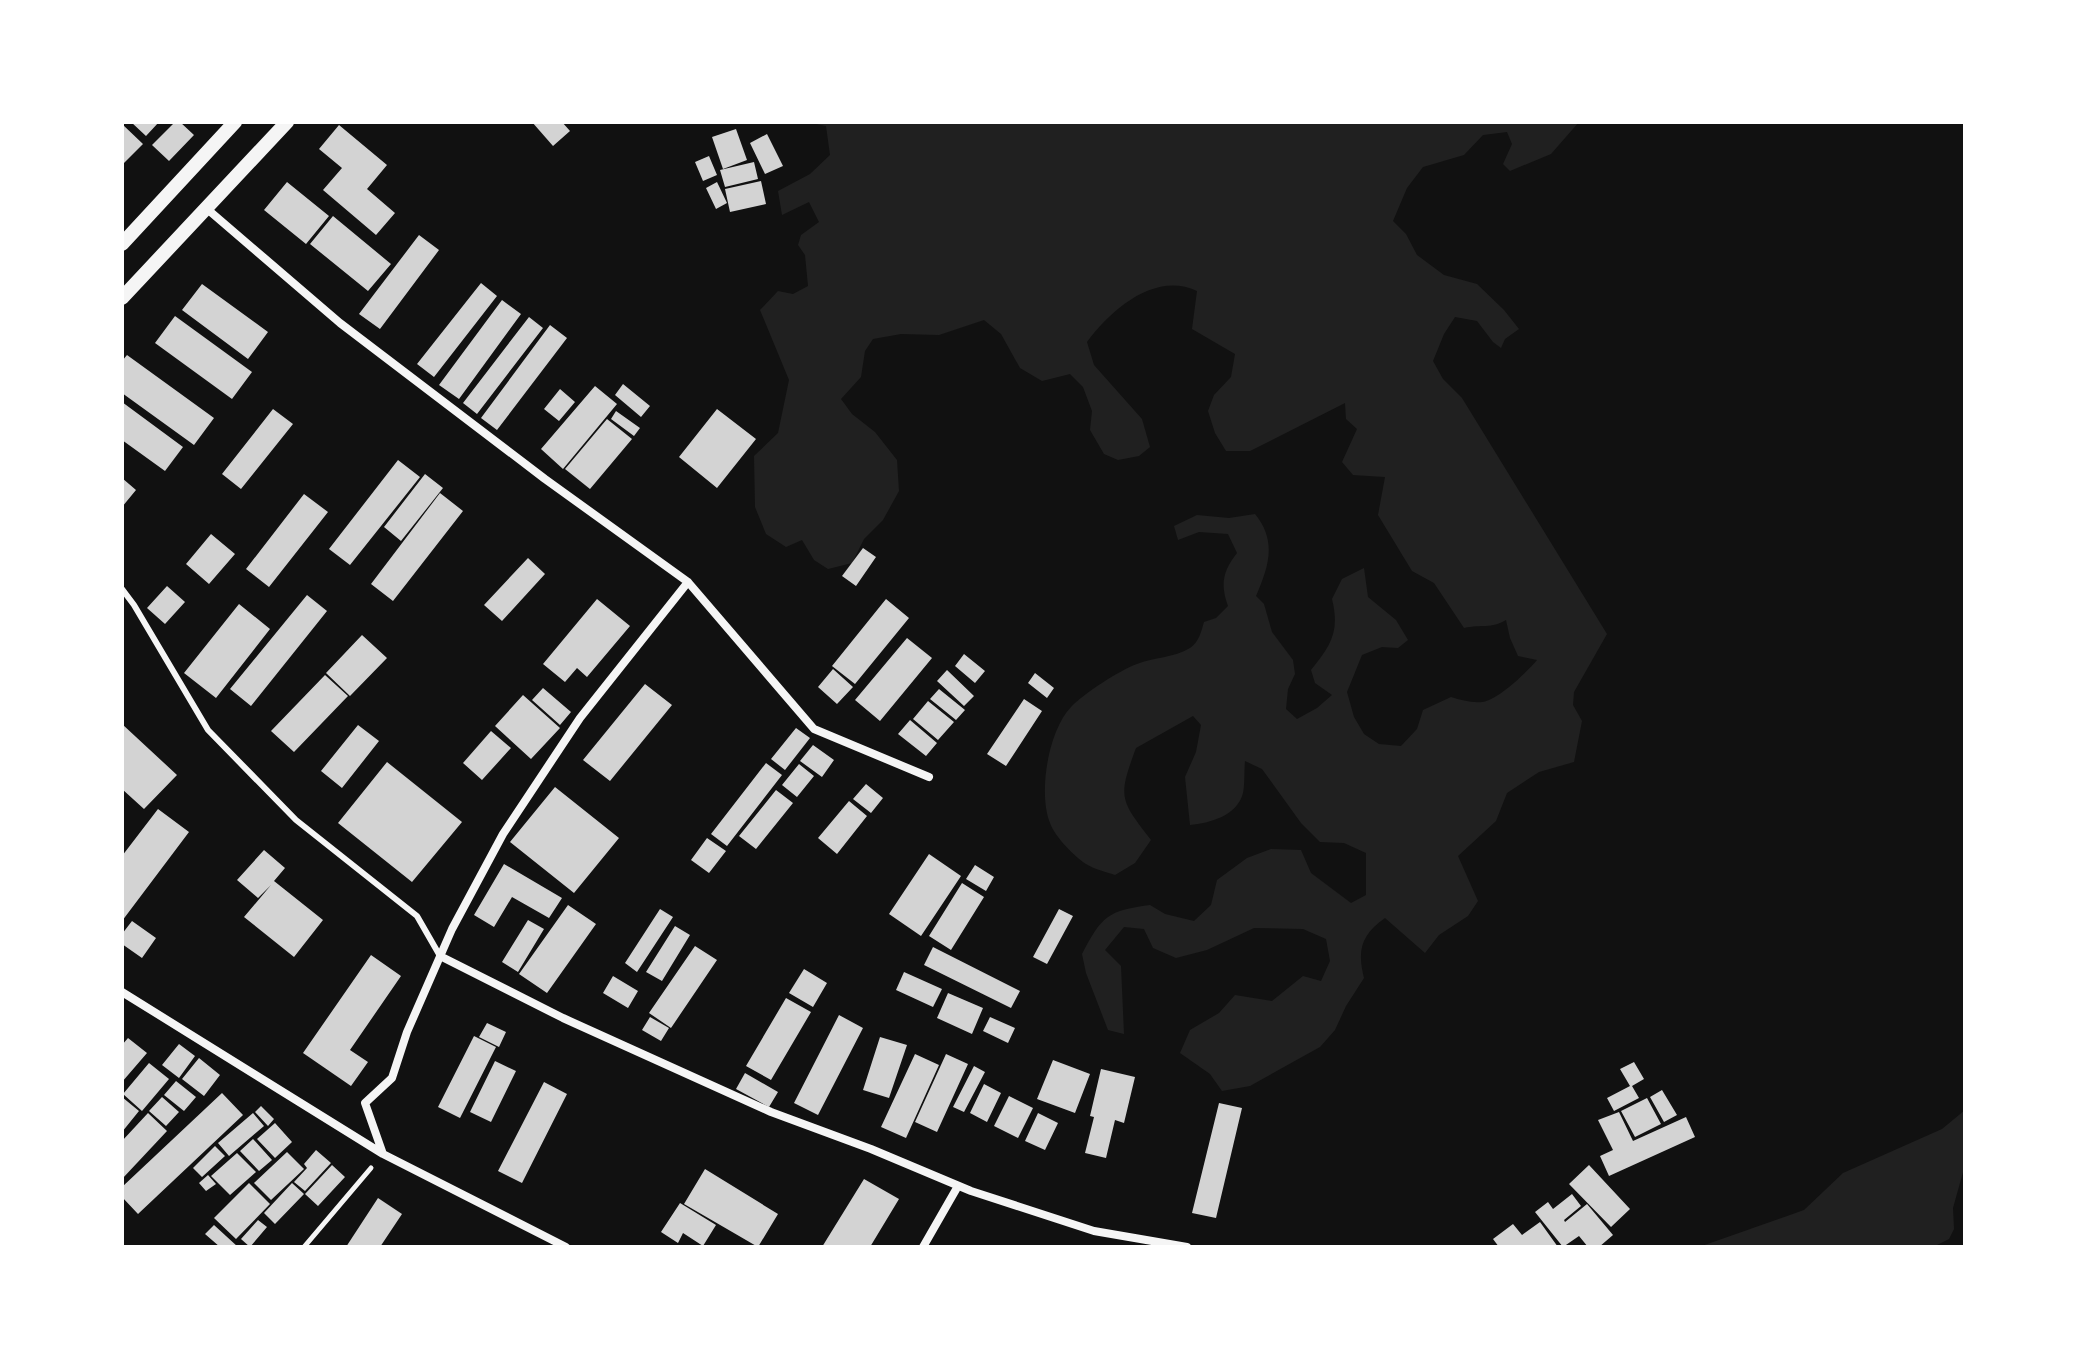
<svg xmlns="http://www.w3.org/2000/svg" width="2087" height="1369" font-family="Commissioner,sans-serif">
  <rect width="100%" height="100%" fill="#111"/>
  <path fill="#202020" d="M 806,122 L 1579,122 L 1551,154 L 1510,171 L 1503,164 L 1512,144 L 1507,132 L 1483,135 L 1464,155 L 1423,167 L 1407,188 L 1393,221 L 1406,234 L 1417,255 L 1444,275 L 1477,284 L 1504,310 L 1519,329 L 1505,339 L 1501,348 L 1493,342 L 1477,321 L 1455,317 L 1444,334 L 1433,361 L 1443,379 L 1462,398 L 1607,634 L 1574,692 L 1573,705 L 1582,721 L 1574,762 L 1539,772 L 1507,793 L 1496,821 L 1458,856 L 1478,901 L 1468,916 L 1439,935 L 1425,953 L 1385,918 C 1361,935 1357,950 1364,978 L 1346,1006 L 1335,1030 L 1320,1047 L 1250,1086 L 1222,1091 L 1210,1074 L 1180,1053 L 1190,1030 L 1219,1013 L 1235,995 L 1272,1001 L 1303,976 L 1321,981 L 1330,961 L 1326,939 L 1303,929 L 1254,928 L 1207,950 L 1176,958 L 1153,948 L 1144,929 L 1124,927 L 1105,950 L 1121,966 L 1124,1034 L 1108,1030 L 1086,973 L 1082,954 C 1102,916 1107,911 1150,905 L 1165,914 L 1194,921 L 1211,905 L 1217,880 L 1247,858 L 1271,849 L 1301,850 L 1311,873 L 1351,903 L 1366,895 L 1366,853 L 1344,843 L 1320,842 L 1301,823 L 1262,769 L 1245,761 C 1244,771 1245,784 1243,793 C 1237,816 1210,823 1190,825 L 1185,777 L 1196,752 L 1201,725 L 1193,716 L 1136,748 C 1118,797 1119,799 1151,840 L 1135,863 L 1115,875 C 1106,872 1094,869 1086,864 C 1074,856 1055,837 1050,823 C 1038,793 1048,731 1071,707 C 1083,694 1120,670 1137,664 C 1154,657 1174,658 1190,648 C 1199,642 1201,632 1204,622 L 1216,618 L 1228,606 C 1220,584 1223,571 1237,553 L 1228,534 L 1199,532 L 1178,540 L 1174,526 L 1197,515 L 1229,518 L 1255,514 C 1277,541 1269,566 1256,596 L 1264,604 L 1272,632 L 1293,660 L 1295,674 L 1288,689 L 1286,709 L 1297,719 L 1317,708 L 1332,695 L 1315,683 L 1311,670 C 1331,645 1340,632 1332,599 L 1342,579 L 1364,568 L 1368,597 L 1396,620 L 1408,640 L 1398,648 L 1382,647 L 1362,655 L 1347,692 L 1354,717 L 1364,734 L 1379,744 L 1401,746 L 1417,729 L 1423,710 L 1451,697 C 1461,700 1471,703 1482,702 C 1497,701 1527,672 1537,660 L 1518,656 L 1510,638 L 1506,620 C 1491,629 1482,624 1464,628 L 1434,583 L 1412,571 L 1378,515 L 1385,477 L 1353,475 L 1342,462 L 1357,429 L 1346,419 L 1345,403 L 1250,451 L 1226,451 L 1215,433 L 1208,411 L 1214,395 L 1231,377 L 1235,354 L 1192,329 L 1197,291 C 1156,271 1111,309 1087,342 L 1094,365 L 1142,419 L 1150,447 L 1139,456 L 1118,460 L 1104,454 L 1090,430 L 1092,411 L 1083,387 L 1070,374 L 1042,381 L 1020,368 L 1001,334 L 984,320 L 939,335 L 901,334 L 873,339 L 865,351 L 861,377 L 841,399 L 852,414 L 875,432 L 897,460 L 899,491 L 883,520 L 864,539 L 852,563 L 828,569 L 814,560 L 802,540 L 786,547 L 766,534 L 755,507 L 754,456 L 778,433 L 789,380 L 760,310 L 778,291 L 793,294 L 808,286 L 805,255 L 798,245 L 801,235 L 819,222 L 809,202 L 782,215 L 778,191 L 810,174 L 830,155 L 826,126 Z
    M 1965,1110 L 1965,1165 L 1953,1208 L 1954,1229 L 1949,1239 L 1933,1247 L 1699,1247 L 1804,1210 L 1843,1173 L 1942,1129 Z"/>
  <path fill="#d3d3d3" d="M 131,122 L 159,122 L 146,136 Z
    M 175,122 L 180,122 L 194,135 L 169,161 L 152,145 Z
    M 532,122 L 562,122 L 570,131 L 553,146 Z
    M 122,124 L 143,144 L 122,165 Z
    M 339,125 L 387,165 L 367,189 L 395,213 L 376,235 L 323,190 L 342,168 L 319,149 Z
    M 736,129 L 747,160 L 723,169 L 712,137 Z
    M 767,134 L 783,166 L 765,174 L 750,143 Z
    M 709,156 L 717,175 L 703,181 L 695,162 Z
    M 754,162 L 758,179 L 725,187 L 720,170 Z
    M 761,181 L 766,204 L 730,212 L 725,189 Z
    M 287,182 L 329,216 L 306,244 L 264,210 Z
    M 717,182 L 727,203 L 716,209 L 706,188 Z
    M 333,216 L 391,264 L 368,291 L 310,244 Z
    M 419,235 L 439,250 L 380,329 L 359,314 Z
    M 481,283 L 497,296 L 434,377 L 417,364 Z
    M 202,284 L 268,332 L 248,359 L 182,310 Z
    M 502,300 L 521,314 L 459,399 L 439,385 Z
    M 175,316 L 252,372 L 232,399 L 155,343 Z
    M 529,317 L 543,328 L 477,414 L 463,403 Z
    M 550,325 L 567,338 L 497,430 L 481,418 Z
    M 127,355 L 214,418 L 194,445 L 122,393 L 122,361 Z
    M 623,384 L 650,406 L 641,417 L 615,395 Z
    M 595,386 L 617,404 L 563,469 L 541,449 Z
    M 560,389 L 575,402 L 559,421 L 544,409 Z
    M 122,402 L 183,447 L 165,471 L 122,440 Z
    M 273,409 L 293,424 L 241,489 L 222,474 Z
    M 717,409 L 756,439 L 717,488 L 679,457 Z
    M 616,411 L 640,428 L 634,436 L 611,419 Z
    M 607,419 L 632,439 L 590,489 L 565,469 Z
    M 398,460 L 420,477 L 350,565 L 329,549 Z
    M 425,474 L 443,488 L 401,541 L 384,527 Z
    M 122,478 L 136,490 L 122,507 Z
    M 440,493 L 463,511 L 393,601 L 371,584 Z
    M 304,494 L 328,512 L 269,587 L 246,569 Z
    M 211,534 L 235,554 L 209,584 L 186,564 Z
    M 863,548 L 876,557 L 856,586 L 842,576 Z
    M 528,558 L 545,574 L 502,621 L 484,605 Z
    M 167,586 L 185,602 L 165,624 L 147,608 Z
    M 307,595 L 327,611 L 251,706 L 230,689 Z
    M 597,599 L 630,626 L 587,677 L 577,668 L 565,682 L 543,664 Z
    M 886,599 L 909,618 L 855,684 L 832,666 Z
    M 239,604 L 270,629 L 216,698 L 184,673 Z
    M 362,635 L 387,658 L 350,696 L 326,673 Z
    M 907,638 L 932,658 L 880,721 L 855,700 Z
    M 964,654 L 985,671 L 975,683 L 955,666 Z
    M 833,669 L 853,687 L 837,704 L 818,687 Z
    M 947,670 L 974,696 L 964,706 L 937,681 Z
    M 1035,673 L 1054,688 L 1047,698 L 1028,683 Z
    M 325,675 L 348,696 L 294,752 L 271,731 Z
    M 645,684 L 672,705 L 610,781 L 583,760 Z
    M 543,688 L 571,712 L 560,725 L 532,700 Z
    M 939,689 L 965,710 L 956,720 L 930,699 Z
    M 523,695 L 560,728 L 531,759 L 495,726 Z
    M 1024,699 L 1042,711 L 1006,766 L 987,754 Z
    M 928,701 L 954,722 L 938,740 L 913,719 Z
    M 910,720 L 937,743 L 926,756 L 898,734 Z
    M 122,724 L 177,775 L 144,809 L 122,789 Z
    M 358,725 L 379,741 L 342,788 L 321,771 Z
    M 796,728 L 810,738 L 785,770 L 771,759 Z
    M 491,731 L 511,748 L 482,780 L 463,763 Z
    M 813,745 L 834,760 L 822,777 L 800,761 Z
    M 387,762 L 462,822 L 412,882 L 338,823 Z
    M 766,763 L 782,775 L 727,846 L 711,834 Z
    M 799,764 L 814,776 L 797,797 L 782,785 Z
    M 866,784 L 883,798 L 871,813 L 853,799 Z
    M 555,787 L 619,838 L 574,893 L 510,842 Z
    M 776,790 L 793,803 L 756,849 L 739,836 Z
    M 849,801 L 867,816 L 837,854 L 818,838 Z
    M 158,809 L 189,832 L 122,921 L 122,856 Z
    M 707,838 L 726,851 L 709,873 L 691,860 Z
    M 264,850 L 285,868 L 274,881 L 323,920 L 294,957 L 244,917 L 271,885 L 258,898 L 237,880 Z
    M 929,854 L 961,876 L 921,936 L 889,914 Z
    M 504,864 L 562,898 L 549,918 L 512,897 L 494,927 L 474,915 Z
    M 975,865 L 994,877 L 986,891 L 966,879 Z
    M 962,883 L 984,897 L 951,950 L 929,936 Z
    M 568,905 L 596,924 L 547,993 L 519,974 Z
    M 660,909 L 673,917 L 637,972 L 625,963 Z
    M 1059,909 L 1073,916 L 1047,964 L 1033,957 Z
    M 528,920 L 544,929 L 518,972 L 502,962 Z
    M 132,921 L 156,938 L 142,958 L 122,944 L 122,934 Z
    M 675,926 L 690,935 L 662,981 L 646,972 Z
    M 695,946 L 717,960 L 671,1028 L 649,1013 Z
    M 933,947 L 1020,991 L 1011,1008 L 924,965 Z
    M 371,955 L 401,976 L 350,1050 L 368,1062 L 351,1086 L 303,1053 Z
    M 804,969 L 827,983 L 813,1007 L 789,993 Z
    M 904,972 L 942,989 L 933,1007 L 896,990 Z
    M 613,976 L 638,991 L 628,1008 L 603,993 Z
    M 948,993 L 983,1008 L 972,1034 L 937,1018 Z
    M 786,998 L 811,1012 L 771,1080 L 746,1066 Z
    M 839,1015 L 863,1028 L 818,1115 L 794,1103 Z
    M 650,1017 L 669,1028 L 661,1041 L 642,1030 Z
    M 990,1017 L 1015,1028 L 1008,1043 L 983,1031 Z
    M 487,1023 L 506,1032 L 499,1047 L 479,1037 Z
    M 474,1036 L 496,1047 L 460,1118 L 438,1107 Z
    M 880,1037 L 907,1045 L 889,1098 L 863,1090 Z
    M 128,1038 L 147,1053 L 122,1082 L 122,1045 Z
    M 179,1044 L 195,1056 L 179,1078 L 162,1065 Z
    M 915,1054 L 939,1065 L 906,1138 L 881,1127 Z
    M 946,1054 L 968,1064 L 937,1132 L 915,1122 Z
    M 199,1058 L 220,1075 L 204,1096 L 182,1079 Z
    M 1053,1060 L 1090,1074 L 1075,1113 L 1037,1099 Z
    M 495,1061 L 516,1071 L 491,1122 L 470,1112 Z
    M 1634,1062 L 1644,1079 L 1632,1086 L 1639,1098 L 1614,1111 L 1607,1098 L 1630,1086 L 1620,1069 Z
    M 149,1063 L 169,1079 L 142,1111 L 123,1094 Z
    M 974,1066 L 985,1072 L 964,1112 L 953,1107 Z
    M 1101,1069 L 1135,1077 L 1124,1123 L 1115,1120 L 1106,1158 L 1085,1153 L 1094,1117 L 1090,1116 Z
    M 745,1073 L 778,1092 L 769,1107 L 736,1089 Z
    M 176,1081 L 196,1097 L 184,1111 L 164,1095 Z
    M 544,1082 L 567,1094 L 522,1183 L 498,1171 Z
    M 984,1084 L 1001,1093 L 987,1122 L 970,1113 Z
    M 1662,1090 L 1677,1115 L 1664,1122 L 1650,1097 Z
    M 222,1093 L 243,1115 L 138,1214 L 122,1197 L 122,1187 Z
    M 1009,1096 L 1033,1108 L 1018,1138 L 994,1126 Z
    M 122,1097 L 139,1111 L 122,1132 Z
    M 162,1097 L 179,1112 L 166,1126 L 149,1111 Z
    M 1647,1098 L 1661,1124 L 1635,1137 L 1621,1111 Z
    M 1219,1103 L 1242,1108 L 1216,1218 L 1192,1213 Z
    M 261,1106 L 274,1119 L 268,1126 L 255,1112 Z
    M 1619,1112 L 1633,1141 L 1686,1117 L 1695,1137 L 1609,1176 L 1600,1156 L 1613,1150 L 1598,1120 Z
    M 148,1113 L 167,1131 L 122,1179 L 122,1141 Z
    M 253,1113 L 264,1126 L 229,1156 L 218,1143 Z
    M 1038,1113 L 1058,1123 L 1045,1150 L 1025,1141 Z
    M 275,1123 L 292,1142 L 275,1158 L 257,1139 Z
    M 253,1139 L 272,1160 L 259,1171 L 240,1151 Z
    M 215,1146 L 225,1156 L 202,1177 L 193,1168 Z
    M 316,1150 L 331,1163 L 305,1191 L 294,1182 L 307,1168 L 304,1164 Z
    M 287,1152 L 304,1169 L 271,1200 L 254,1183 Z
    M 237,1153 L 256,1172 L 230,1195 L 211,1176 Z
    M 332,1165 L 345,1177 L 318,1206 L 305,1194 Z
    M 1589,1165 L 1630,1209 L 1611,1227 L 1569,1184 Z
    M 705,1169 L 778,1214 L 758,1247 L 684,1204 Z
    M 208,1175 L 216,1184 L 206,1191 L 199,1183 Z
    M 864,1179 L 899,1199 L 870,1247 L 822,1247 Z
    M 249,1183 L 270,1204 L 236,1239 L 214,1218 Z
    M 292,1183 L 304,1194 L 275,1224 L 264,1213 Z
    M 1572,1194 L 1581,1206 L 1564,1220 L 1565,1222 L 1587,1204 L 1613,1235 L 1599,1247 L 1588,1247 L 1579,1236 L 1563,1247 L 1535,1212 L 1548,1202 L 1553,1209 Z
    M 378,1198 L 402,1214 L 380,1247 L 346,1247 Z
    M 680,1203 L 716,1225 L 703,1246 L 683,1233 L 678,1243 L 661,1232 Z
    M 258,1220 L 267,1227 L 250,1247 L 241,1239 Z
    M 1540,1222 L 1558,1247 L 1499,1247 L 1493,1239 L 1513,1224 L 1522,1235 Z
    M 214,1225 L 238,1247 L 220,1247 L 205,1234 Z"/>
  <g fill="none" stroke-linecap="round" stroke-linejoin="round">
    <path stroke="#f5f5f5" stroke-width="5" d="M 304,1247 L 371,1168"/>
    <path stroke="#f5f5f5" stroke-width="6" d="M 122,589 L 134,605 L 208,730 L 296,820 L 417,916 L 440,956"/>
    <path stroke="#f5f5f5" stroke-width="8" d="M 206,208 L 340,323 L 545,479 L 688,582 L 814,729 L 929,777
      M 440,956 L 563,1018 L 771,1112 L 871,1149 L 971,1191 L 1094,1231 L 1187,1247
      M 122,992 L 383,1154 L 566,1247
      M 383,1154 L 365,1103 L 392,1078 L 407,1032 L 452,929 L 503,834 L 580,718 L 688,582
      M 923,1247 L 958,1186"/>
    <path stroke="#f5f5f5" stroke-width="14" d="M 122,244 L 235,122
      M 122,298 L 287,122"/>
  </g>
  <rect width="2087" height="1369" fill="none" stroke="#ffffff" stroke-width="248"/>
</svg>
